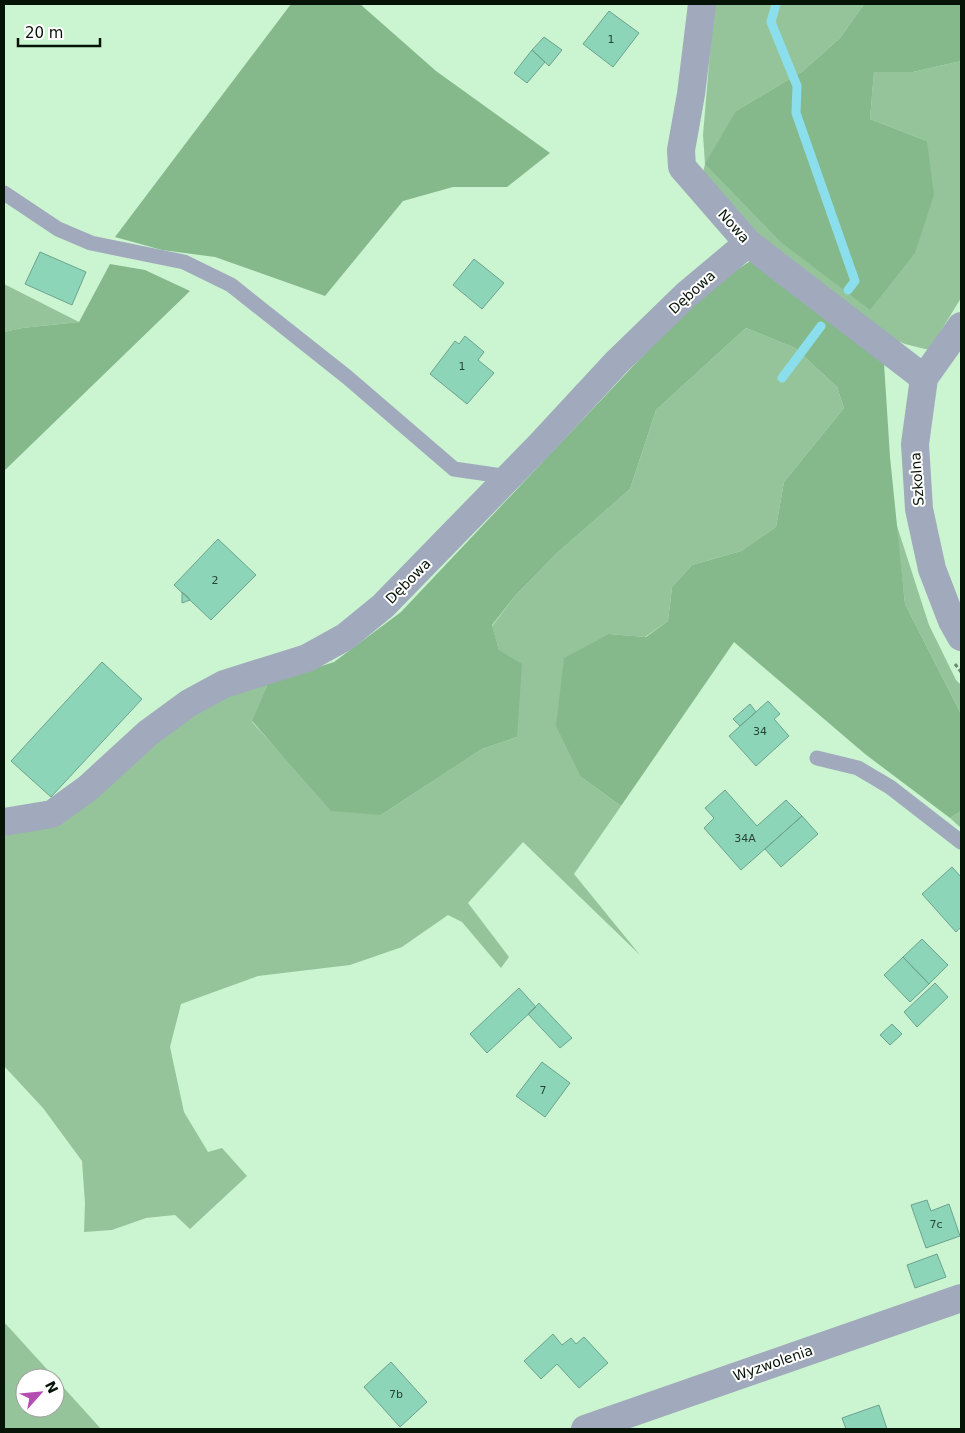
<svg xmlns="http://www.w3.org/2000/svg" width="965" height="1433" font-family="'DejaVu Sans',sans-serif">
  <rect width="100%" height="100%" fill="#cbf4d0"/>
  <path fill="#95c49b" d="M 714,4 L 864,4 L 840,38 L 803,71 L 736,111 L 927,141 L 870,119 L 874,71 L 913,72 L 961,61 L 961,298 L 929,350 L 905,344 L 893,339 L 750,231 L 703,172 L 705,164 L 703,135 Z
    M 4,284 L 79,322 L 22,328 L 4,332 Z
    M 746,328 L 795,348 L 837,387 L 844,408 L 784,482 L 776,527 L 741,551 L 692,565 L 672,587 L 668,621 L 645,637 L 609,634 L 581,777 L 621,806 L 574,874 L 640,955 L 523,842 L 468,903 L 509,957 L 501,968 L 462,922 L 448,915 L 402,947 L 350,965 L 258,976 L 181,1004 L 170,1047 L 184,1112 L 208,1152 L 222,1148 L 247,1176 L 190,1229 L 175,1215 L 146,1218 L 112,1230 L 84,1232 L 85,1203 L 82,1161 L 43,1108 L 4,1066 L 4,836 L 54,824 L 157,737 L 221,697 L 268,683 L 252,722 L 292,765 L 381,815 L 482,749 L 517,737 L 499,650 L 492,626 L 515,596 L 556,554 L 630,489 L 656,410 Z
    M 896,523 L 929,625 L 956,680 L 961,685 L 961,714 L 905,604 Z
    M 961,811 L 961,828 L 950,818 Z
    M 4,1322 L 55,1378 L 25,1378 L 25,1408 L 55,1408 L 55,1378 L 101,1429 L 4,1429 Z"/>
  <path fill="#85b98c" d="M 291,4 L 360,4 L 436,71 L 550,153 L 507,187 L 453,187 L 403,201 L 325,296 L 215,257 L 162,250 L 115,237 Z
    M 864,4 L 961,4 L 961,61 L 913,72 L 874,72 L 870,119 L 927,141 L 934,195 L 915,253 L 870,310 L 782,243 L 705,164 L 736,111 L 803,71 L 840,38 Z
    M 752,260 L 884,363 L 890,457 L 905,604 L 961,714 L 961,811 L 950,818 L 865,754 L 734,642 L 621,806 L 581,777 L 556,726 L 564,658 L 609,634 L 646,637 L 668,621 L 672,587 L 692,565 L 741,551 L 776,527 L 784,482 L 844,408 L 837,387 L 795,348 L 746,328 L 656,410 L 630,489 L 556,554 L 515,596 L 492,625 L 499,650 L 522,664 L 517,737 L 482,749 L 381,815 L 331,811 L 252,721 L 268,683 L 334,662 L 401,612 L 704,291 Z
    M 110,264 L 145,270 L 190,291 L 4,471 L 4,332 L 22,328 L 79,322 Z"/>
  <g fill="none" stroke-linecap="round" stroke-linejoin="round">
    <path stroke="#8bdfec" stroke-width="9" d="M 776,4 L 771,22 L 797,86 L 796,113 L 855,281 L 848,290
      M 782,378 L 821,326"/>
  </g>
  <path fill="#8cd5b9" stroke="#6da38e" d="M 609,11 L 639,33 L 613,67 L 583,44 Z
    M 544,37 L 562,50 L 549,66 L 532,50 Z
    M 532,50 L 545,62 L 527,83 L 514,73 Z
    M 40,252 L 86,272 L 72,305 L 25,284 Z
    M 474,259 L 504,283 L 482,309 L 453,285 Z
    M 465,336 L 484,352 L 478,360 L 494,373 L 467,404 L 430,374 L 455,341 L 459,344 Z
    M 218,539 L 256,575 L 211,620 L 174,585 Z
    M 182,592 L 188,597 L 190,600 L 182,603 Z
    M 102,662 L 142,699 L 51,797 L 11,761 Z
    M 768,701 L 780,714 L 774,719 L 789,736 L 756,766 L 729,736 Z
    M 750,704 L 756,712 L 740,726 L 733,719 Z
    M 725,790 L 757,826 L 786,800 L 802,816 L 741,870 L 704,828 L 714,818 L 705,808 Z
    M 802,816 L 818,834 L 781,867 L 765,849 Z
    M 952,867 L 961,877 L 961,927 L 956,932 L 922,894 Z
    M 922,939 L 948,965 L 929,984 L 903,957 Z
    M 903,957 L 929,984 L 910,1002 L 884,975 Z
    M 935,983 L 948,997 L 917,1027 L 904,1012 Z
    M 519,988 L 536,1007 L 487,1053 L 470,1034 Z
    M 539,1003 L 572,1038 L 560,1048 L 528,1014 Z
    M 892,1024 L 902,1034 L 890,1045 L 880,1035 Z
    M 542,1062 L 570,1083 L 545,1117 L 516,1096 Z
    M 927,1200 L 931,1211 L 949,1204 L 960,1236 L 926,1248 L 911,1205 Z
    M 937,1254 L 946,1277 L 915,1288 L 907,1265 Z
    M 553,1334 L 562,1345 L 571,1338 L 576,1344 L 584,1337 L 608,1363 L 579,1388 L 557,1364 L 541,1379 L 524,1361 Z
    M 391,1362 L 427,1402 L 400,1427 L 364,1387 Z
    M 879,1405 L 887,1429 L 846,1429 L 842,1418 Z"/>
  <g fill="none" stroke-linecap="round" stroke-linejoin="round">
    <path stroke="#6f8c73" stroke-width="3" stroke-dasharray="4 2.5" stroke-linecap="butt" d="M 955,664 L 961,672"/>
    <path stroke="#a1a9bc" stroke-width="15" d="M 4,193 L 58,229 L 91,243 L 184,262 L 231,285 L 347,377 L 454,469 L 509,477
      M 817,758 L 858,768 L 890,787 L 961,842"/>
    <path stroke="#a1a9bc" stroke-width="28" d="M 702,4 L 691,94 L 681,150 L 682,167 L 748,243 L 924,378
      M 961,326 L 924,378 L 915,444 L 919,509 L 932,569 L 952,621 L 961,637
      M 4,822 L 52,814 L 88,788 L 148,733 L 189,703 L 224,684 L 307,658 L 345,637 L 383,606 L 540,445 L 616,363 L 686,295 L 748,243
      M 585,1429 L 961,1298"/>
  </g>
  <g text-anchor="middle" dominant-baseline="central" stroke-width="4" stroke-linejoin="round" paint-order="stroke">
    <g font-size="11" fill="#284434">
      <text x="611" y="39">1</text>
      <text x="462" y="366">1</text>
      <text x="215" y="580">2</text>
      <text x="760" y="731">34</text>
      <text x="745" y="838">34A</text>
      <text x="543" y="1090">7</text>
      <text x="936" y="1224">7c</text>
      <text x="396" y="1394">7b</text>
    </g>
    <g font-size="14" fill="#061408" stroke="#fff">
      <text transform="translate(734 226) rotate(48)">Nowa</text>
      <text transform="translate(692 292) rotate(-42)">Dębowa</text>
      <text transform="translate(917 479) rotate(-94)">Szkolna</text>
      <text transform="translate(408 581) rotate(-45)">Dębowa</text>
      <text transform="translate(773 1363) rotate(-19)">Wyzwolenia</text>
    </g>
  </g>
  <rect width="965" height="1433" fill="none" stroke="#061408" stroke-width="10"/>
  <g transform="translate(40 1393) rotate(63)"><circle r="24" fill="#ffffff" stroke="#9ba19c"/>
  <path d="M0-4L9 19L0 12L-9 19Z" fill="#b44eb2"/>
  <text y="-8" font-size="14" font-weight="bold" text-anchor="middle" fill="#061408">N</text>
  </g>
  <path d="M18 38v8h82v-8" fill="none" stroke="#061408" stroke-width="2.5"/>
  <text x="25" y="38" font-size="15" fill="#061408" stroke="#ffffff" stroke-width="4" paint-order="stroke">20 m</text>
</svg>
